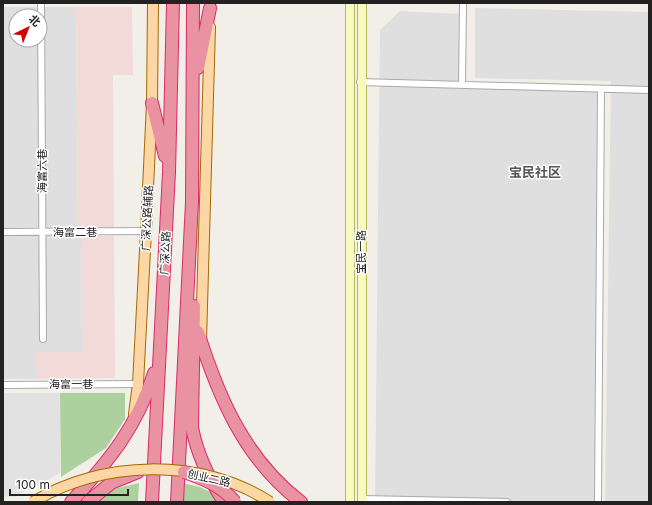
<svg xmlns="http://www.w3.org/2000/svg" width="652" height="505" font-family="Inter,'Noto Sans SC',sans-serif">
  <rect width="100%" height="100%" fill="#f2efe9"/>
  <path fill="#e0dfdf" d="M 3,7 L 38,7 L 38,16 L 16,16 L 16,40 L 38,40 L 40,229 L 3,229 Z
    M 43,7 L 76,7 L 78,228 L 45,229 Z
    M 475,8 L 649,12 L 649,502 L 605,502 L 611,81 L 475,78 Z
    M 400,11 L 463,14 L 462,84 L 601,89 L 598,502 L 375,499 L 380,30 Z
    M 3,236 L 82,236 L 83,353 L 37,353 L 37,379 L 3,379 Z"/>
  <path fill="#f2dad9" d="M 76,7 L 132,7 L 133,75 L 113,75 L 114,228 L 78,228 Z
    M 82,236 L 114,236 L 115,378 L 37,379 L 36,353 L 83,352 Z"/>
  <path fill="#add19e" d="M 60,393 L 125,393 L 125,419 L 106,448 L 61,477 Z
    M 179,482 L 200,487 L 218,496 L 214,502 L 178,502 Z
    M 139,483 L 138,502 L 97,502 L 114,489 Z"/>
  <path fill="#e2e2e2" d="M 3,393 L 60,393 L 60,473 L 14,497 L 3,497 Z"/>
  <g fill="none" stroke-linecap="round" stroke-linejoin="round">
    <g stroke="#a9a9a9" stroke-width="8">
      <path id="street" d="M 41,3 L 43,339
        M 360,82 L 649,90
        M 462,84 L 463,3
        M 3,232 L 146,231
        M 3,385 L 138,384
        M 362,499 L 507,502
        M 598,502 L 601,89"/>
    </g>
    <g stroke="#707d05" stroke-width="10">
      <path id="secondary" d="M 350,3 L 350,502
        M 362,502 L 362,3"/>
    </g>
    <g stroke="#a06b00" stroke-width="12">
      <path id="primary" d="M 201,341 L 210,27
        M 134,414 L 138,384 L 146,231 L 152,103 L 153,3"/>
    </g>
    <g stroke="#dc2a67" stroke-width="14">
      <path id="highway" d="M 198,68 L 210,8
        M 152,103 L 165,156
        M 194,306 L 192,427 C 197,455 209,479 224,502
        M 198,332 C 218,396 245,460 301,502
        M 71,502 C 109,461 137,427 154,373
        M 88,502 L 111,483 L 138,472
        M 152,502 L 169,172 L 173,3
        M 177,502 L 192,202 L 193,3"/>
    </g>
    <use href="#street" stroke="#fff" stroke-width="6"/>
    <use href="#secondary" stroke="#f7fabf" stroke-width="9"/>
    <use href="#primary" stroke="#fcd6a4" stroke-width="10"/>
    <use href="#highway" stroke="#e892a2" stroke-width="12"/>
    <g stroke="#a06b00" stroke-width="12" stroke-linecap="butt">
      <path id="primary-bridge" d="M 33,502 C 101,460 201,457 270,502"/>
    </g>
    <g stroke="#dc2a67" stroke-width="14" stroke-linecap="butt">
      <path id="highway-bridge" d="M 184,472 C 204,479 222,486 235,502"/>
    </g>
    <use href="#primary-bridge" stroke="#fcd6a4" stroke-width="10"/>
    <use href="#highway-bridge" stroke="#e892a2" stroke-width="12"/>
  </g>
  <g text-anchor="middle" dominant-baseline="central" stroke-width="3" stroke-linejoin="round" paint-order="stroke">
    <g font-size="11" fill="#222" stroke="#fff">
      <text transform="translate(42 171) rotate(-90)">海富六巷</text>
      <text transform="translate(147 218) rotate(-87)">广深公路辅路</text>
      <text x="75" y="232">海富二巷</text>
      <text transform="translate(361 252) rotate(-90)">宝民一路</text>
      <text transform="translate(165 253) rotate(-87)">广深公路</text>
      <text x="71" y="384">海富一巷</text>
      <text transform="translate(209 478) rotate(13)">创业二路</text>
    </g>
    <g font-size="13" font-weight="bold" fill="#555" stroke="#fff">
      <text x="535" y="172">宝民社区</text>
    </g>
  </g>
  <rect width="652" height="505" fill="none" stroke="#222222" stroke-width="8"/>
  <g transform="translate(28 28) rotate(43)"><circle r="19" fill="#ffffff" stroke="#a7a7a7"/>
  <path d="M0-3L7 15L0 10L-7 15Z" fill="#d40000"/>
  <text y="-6" font-size="11" font-weight="bold" text-anchor="middle" fill="#222222">北</text>
  </g>
  <path d="M10 489v6h118v-6" fill="none" stroke="#222222" stroke-width="2"/>
  <text x="16" y="489" font-size="12" fill="#222222" stroke="#ffffff" stroke-width="3" paint-order="stroke">100 m</text>
</svg>
